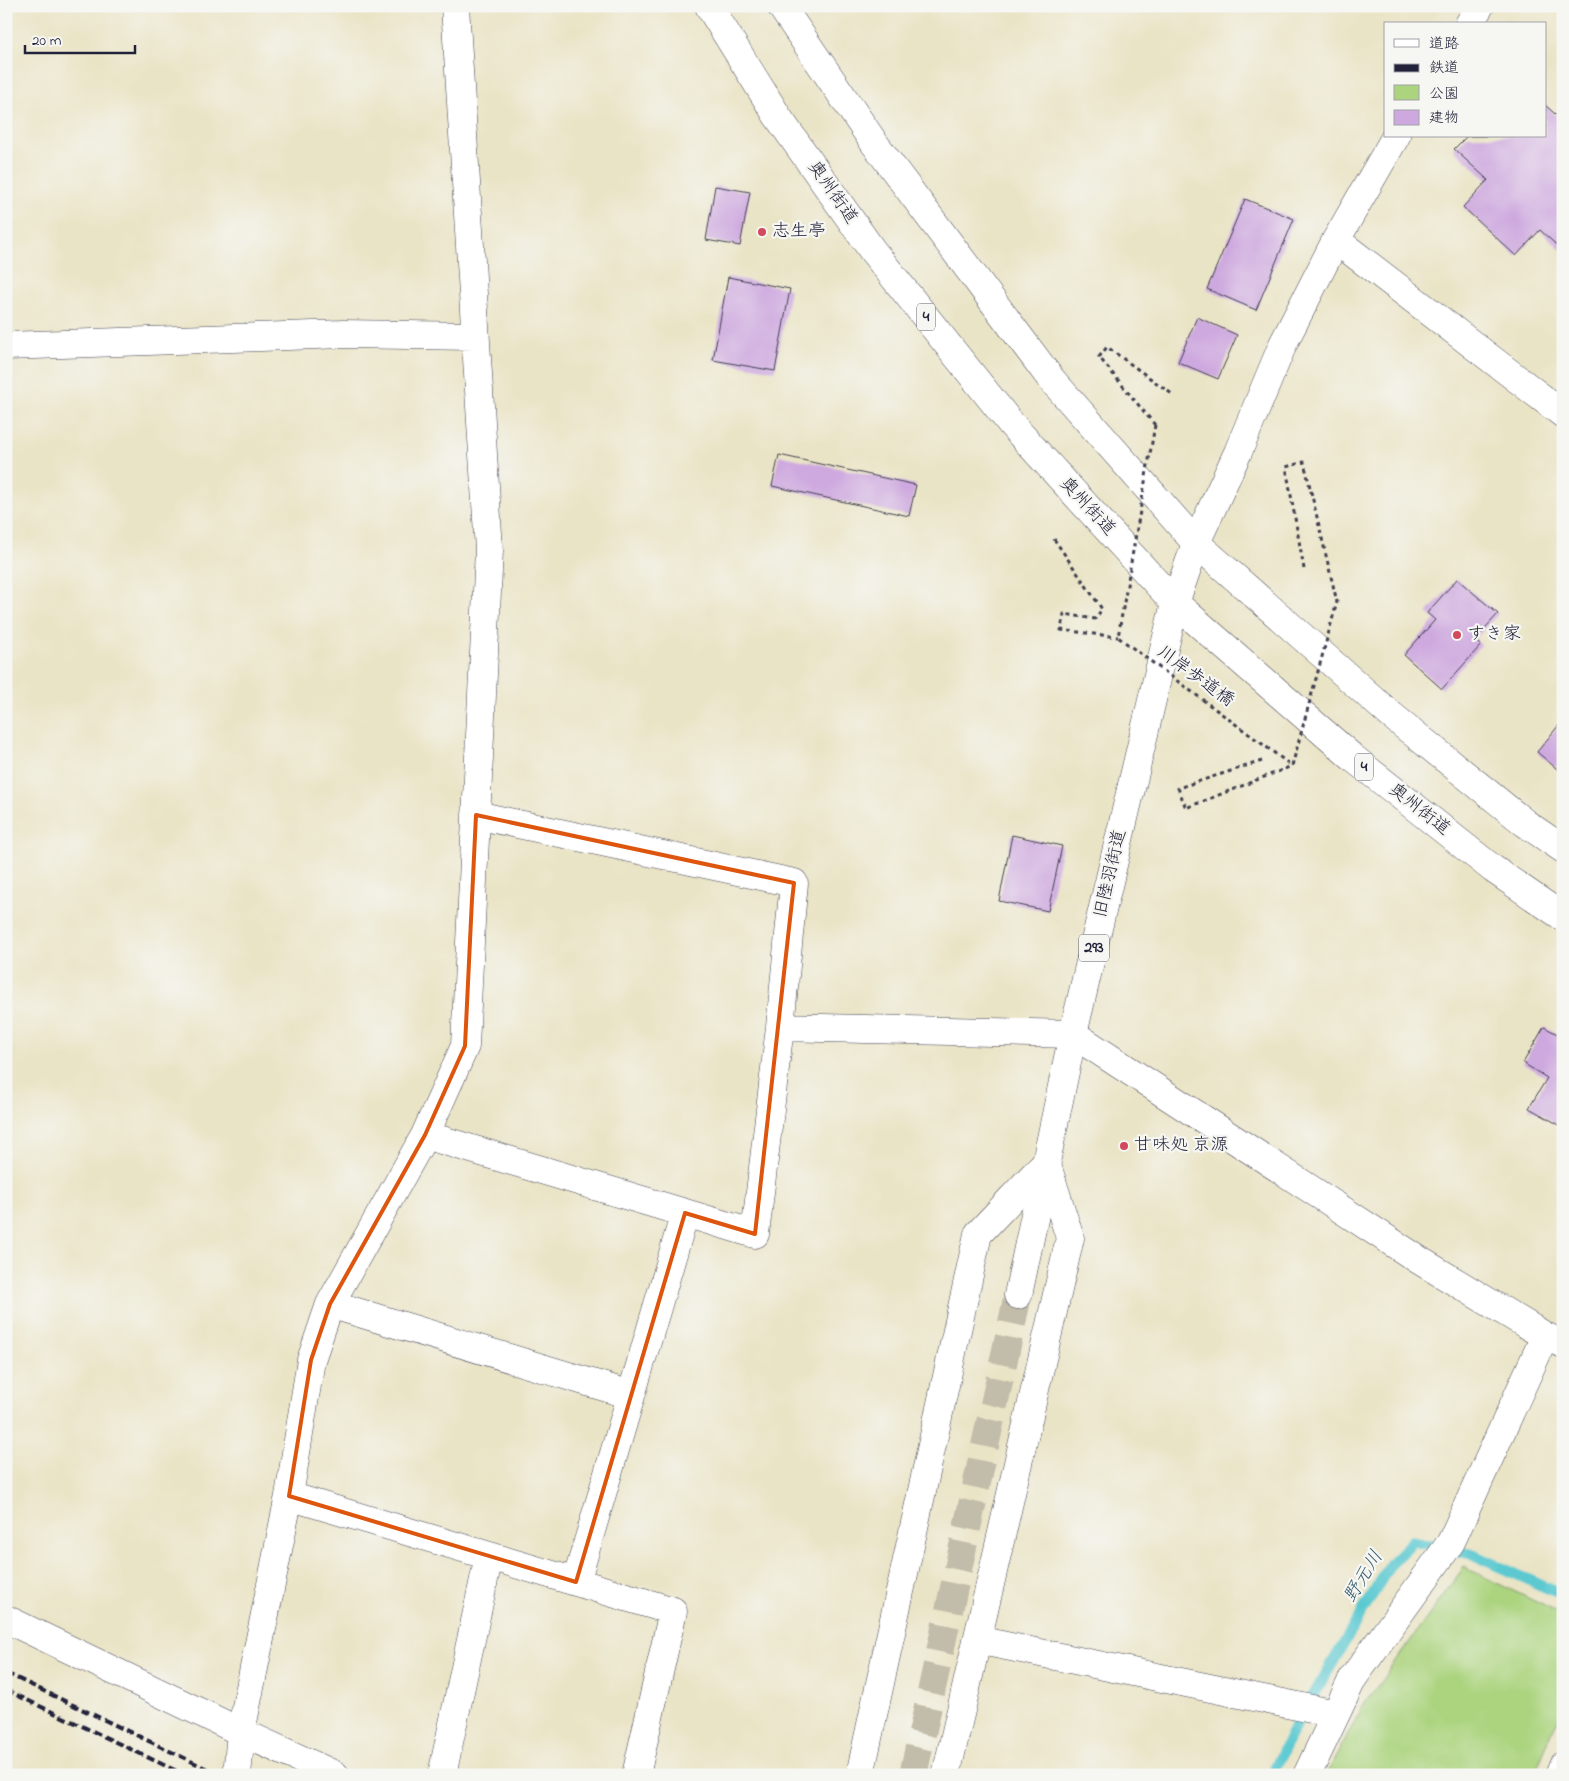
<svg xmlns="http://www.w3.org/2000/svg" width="1569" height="1781" font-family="'Indie Flower','Klee One',sans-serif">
  <rect width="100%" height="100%" fill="#f6f6f2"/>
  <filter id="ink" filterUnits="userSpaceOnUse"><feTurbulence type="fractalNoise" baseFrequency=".02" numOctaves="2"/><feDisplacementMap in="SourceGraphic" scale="10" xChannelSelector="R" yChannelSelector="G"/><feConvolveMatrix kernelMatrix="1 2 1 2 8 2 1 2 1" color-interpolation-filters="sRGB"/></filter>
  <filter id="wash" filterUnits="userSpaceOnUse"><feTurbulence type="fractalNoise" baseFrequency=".0096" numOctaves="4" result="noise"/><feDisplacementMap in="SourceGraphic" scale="20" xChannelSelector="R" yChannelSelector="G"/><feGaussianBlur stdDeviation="1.12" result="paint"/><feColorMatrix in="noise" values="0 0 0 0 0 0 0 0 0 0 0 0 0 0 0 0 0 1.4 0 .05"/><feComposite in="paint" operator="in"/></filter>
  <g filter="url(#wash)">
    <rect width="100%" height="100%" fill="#eae4c6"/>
    <path fill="#acd47f" stroke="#677b5d" d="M 1464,1567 L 1563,1615 L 1563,1708 L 1534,1775 L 1326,1775 L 1363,1706 Z"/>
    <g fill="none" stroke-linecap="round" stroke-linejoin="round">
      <path stroke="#5cc9d1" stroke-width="11" d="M 1272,1775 L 1292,1732 L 1391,1563 L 1413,1541 L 1471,1554 L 1563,1595"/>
    </g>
    <g id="blocks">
      <path fill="#cea9df" d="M 1545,105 L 1563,121 L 1563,251 L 1540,230 L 1516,256 L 1463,207 L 1488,180 L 1454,149 L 1467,136 L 1545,136 Z
        M 715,186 L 750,192 L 740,246 L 706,240 Z
        M 1245,199 L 1294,219 L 1256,310 L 1207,289 Z
        M 728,277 L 790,289 L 775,371 L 713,360 Z
        M 1197,317 L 1237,335 L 1218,379 L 1178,362 Z
        M 779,455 L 916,485 L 909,516 L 772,486 Z
        M 1457,579 L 1498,614 L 1475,639 L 1481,645 L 1442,689 L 1404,655 L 1435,620 L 1427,613 Z
        M 1563,720 L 1563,774 L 1537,752 Z
        M 1012,835 L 1062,846 L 1048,911 L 999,901 Z
        M 1544,1027 L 1563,1037 L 1563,1127 L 1529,1108 L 1547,1078 L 1523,1063 Z"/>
    </g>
  </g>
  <g filter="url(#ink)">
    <use href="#blocks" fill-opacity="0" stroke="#403f50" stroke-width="1"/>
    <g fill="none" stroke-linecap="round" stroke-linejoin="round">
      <path stroke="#c2bdaa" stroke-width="28" stroke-dasharray="28 14" stroke-linecap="butt" d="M 913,1775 L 1018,1295"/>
      <g stroke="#403f50" stroke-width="29">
        <path id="street" d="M 1336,240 L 1563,414
          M 6,346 L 343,334 L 475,336
          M 780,1027 L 1073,1034 L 1419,1260 L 1545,1336 L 1563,1344
          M 425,1135 L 755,1234 L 780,1027 L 794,883 L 476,815
          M 330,1304 L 631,1395
          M 289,1496 L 673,1611 L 636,1775
          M 576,1582 L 685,1213
          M 6,1619 L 241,1732 L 335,1775
          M 977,1640 L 1336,1714
          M 237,1775 L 241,1732 L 289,1496 L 311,1360 L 330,1304 L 425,1135 L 465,1046 L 489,550 L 455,6
          M 442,1775 L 489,1556
          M 860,1775 L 978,1234 L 1046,1162 L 1070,1238 L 946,1775
          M 1307,1775 L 1353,1678 L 1451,1542 L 1545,1336
          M 1559,1775 L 1563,1765"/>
      </g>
      <g stroke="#403f50" stroke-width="29">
        <path id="secondary" d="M 1469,24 L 1480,6
          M 1196,543 L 1238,452 L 1283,344 L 1336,240 L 1396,136"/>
      </g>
      <g stroke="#403f50" stroke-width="29">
        <path id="highway" d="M 709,6 L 778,117 L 872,250 L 1012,425 L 1175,603 L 1353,758 L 1493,869 L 1563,917
          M 781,6 L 875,144 L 1051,379 L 1196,543 L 1391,715 L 1525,823 L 1563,849
          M 1018,1295 L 1073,1034 L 1175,603 L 1196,543"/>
      </g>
      <path stroke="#403f50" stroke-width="3" stroke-dasharray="4 4" stroke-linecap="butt" d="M 1155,425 L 1099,357 L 1107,347 L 1172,394
        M 1054,539 L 1102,609 L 1095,619 L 1064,614 L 1061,630 L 1118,637
        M 1304,569 L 1286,467 L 1304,462 L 1337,602
        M 1262,761 L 1178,788 L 1186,808 L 1292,766"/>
      <use href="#street" stroke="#fff" stroke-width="28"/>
      <use href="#secondary" stroke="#fff" stroke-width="28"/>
      <use href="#highway" stroke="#fff" stroke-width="28"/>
      <path stroke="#22223b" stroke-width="4" stroke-dasharray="8 4" stroke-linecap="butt" d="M 6,1673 L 220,1775
        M 6,1690 L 185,1775"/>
      <path stroke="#403f50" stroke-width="3" stroke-dasharray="4 4" stroke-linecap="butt" d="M 1155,425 L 1118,637 L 1292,766 L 1337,602"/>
    </g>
  </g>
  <path fill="none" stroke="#de560e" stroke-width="4" stroke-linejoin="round" d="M 476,815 L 794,883 L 755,1234 L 685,1213 L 576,1582 L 289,1496 L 311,1360 L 330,1304 L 425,1135 L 465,1046 Z"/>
  <g fill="#d1495b" stroke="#f6f6f2" stroke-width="2">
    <circle cx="762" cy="232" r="5"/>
    <circle cx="1457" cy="635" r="5"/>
    <circle cx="1124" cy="1146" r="5"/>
  </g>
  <g text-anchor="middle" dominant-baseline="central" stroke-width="4.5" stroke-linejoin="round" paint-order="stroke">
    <g fill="#f6f6f2" stroke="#626272" stroke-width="1">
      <rect x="917" y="303.5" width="18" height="27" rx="4"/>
      <rect x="1355" y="753.5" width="18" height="27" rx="4"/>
      <rect x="1079" y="934.5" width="30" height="27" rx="4"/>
    </g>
    <g font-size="16" font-weight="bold" fill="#22223b">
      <text x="926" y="317">4</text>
      <text x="1364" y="767">4</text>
      <text x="1094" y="948">293</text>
    </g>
    <g font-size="18" fill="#22223b" stroke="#f6f6f2">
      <text transform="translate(832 193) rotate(55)">奥州街道</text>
      <text transform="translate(1087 507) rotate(47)">奥州街道</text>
      <text transform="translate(1195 677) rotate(36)">川岸歩道橋</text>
      <text transform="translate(1419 810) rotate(38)">奥州街道</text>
      <text transform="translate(1111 874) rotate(-77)">旧陸羽街道</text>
    </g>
    <g font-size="18" fill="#22223b" stroke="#f6f6f2" text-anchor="start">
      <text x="772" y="232">志生亭</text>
      <text x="1467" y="635">すき家</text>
      <text x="1134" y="1146">甘味処 京源</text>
    </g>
    <g font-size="19" font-style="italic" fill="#365c70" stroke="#f6f6f2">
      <text transform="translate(1364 1577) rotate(-58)">野元川</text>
    </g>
  </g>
  <rect width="1569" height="1781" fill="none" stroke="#f6f6f2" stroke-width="25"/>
  <rect x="1384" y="22" width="162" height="115" fill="#f6f6f2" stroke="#a1a1a9"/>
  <rect x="1394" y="39" width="25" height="8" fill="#ffffff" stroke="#a1a1a9"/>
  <text x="1429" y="48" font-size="15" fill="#22223b">道路</text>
  <rect x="1394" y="64" width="25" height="8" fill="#22223b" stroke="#a1a1a9"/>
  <text x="1429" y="72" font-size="15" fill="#22223b">鉄道</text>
  <rect x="1394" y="85" width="25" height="15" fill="#acd47f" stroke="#a1a1a9"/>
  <text x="1429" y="98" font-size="15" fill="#22223b">公園</text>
  <rect x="1394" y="110" width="25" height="15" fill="#cea9df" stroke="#a1a1a9"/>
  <text x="1429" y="122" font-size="15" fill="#22223b">建物</text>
  <path d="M25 45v8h110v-8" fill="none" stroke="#22223b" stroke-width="2.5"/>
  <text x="32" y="45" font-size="15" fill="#22223b" stroke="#f6f6f2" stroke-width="4" paint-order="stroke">20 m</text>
</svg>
